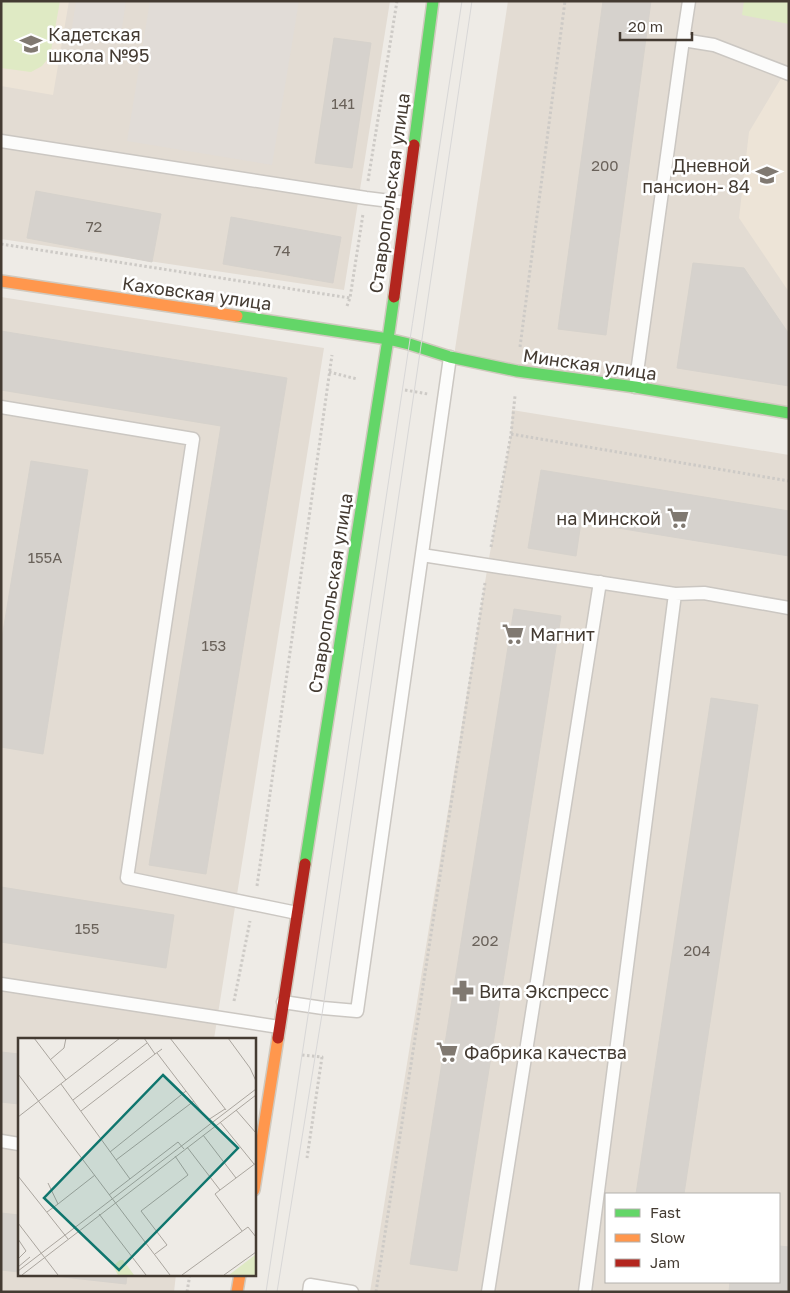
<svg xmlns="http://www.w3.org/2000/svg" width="790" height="1293" font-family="'Golos Text',sans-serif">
  <rect width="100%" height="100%" fill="#eeebe6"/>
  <path fill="#e3dcd3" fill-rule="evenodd" d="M 1,1 L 390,1 L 344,290 L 1,239 Z
    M 508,1 L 789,1 L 789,408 L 454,356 Z
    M 1,297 L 324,348 L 214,1039 L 19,1039 L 19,1274 L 176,1274 L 174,1292 L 1,1292 Z
    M 512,410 L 789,455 L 789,1292 L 370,1292 L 488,564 L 511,434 ZM 606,1194 L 779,1194 L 779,1282 L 606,1282 Z"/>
  <path fill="#e1dcd7" d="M 76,1 L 126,1 L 120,42 L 71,34 Z
    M 150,1 L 299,1 L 272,165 L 127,141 Z"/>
  <path fill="#ede4d7" d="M 1,1 L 69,1 L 53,95 L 1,86 Z
    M 789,65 L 789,292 L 739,218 L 749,132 Z"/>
  <path fill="#dfeac4" d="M 1,1 L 60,1 L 50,56 L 42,66 L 31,72 L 1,68 Z
    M 744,1 L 789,1 L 789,24 L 742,15 Z"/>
  <path fill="#d6d2cd" stroke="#d6d2cc" d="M 603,1 L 651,1 L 606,335 L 558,329 Z
    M 334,38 L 371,43 L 352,168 L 315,163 Z
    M 36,191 L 161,214 L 152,262 L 27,238 Z
    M 231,217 L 341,237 L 333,283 L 223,264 Z
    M 693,263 L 744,268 L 789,334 L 789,386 L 677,368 Z
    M 1,331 L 287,378 L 206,874 L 149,865 L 221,426 L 1,390 Z
    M 31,461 L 88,470 L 43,754 L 1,747 L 1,644 Z
    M 541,470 L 789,511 L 789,556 L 581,522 L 576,556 L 528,548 Z
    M 514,609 L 561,616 L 457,1271 L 410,1264 Z
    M 711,698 L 758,705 L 684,1194 L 636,1194 Z
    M 1,887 L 174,915 L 166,968 L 1,942 Z
    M 1,1052 L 19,1054 L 19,1104 L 1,1102 Z
    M 1,1213 L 19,1215 L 19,1272 L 1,1270 Z
    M 779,1246 L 789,1247 L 789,1292 L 729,1292 L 730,1282 L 779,1282 Z
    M 36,1274 L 127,1274 L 126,1284 Z"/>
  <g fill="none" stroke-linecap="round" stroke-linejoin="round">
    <g stroke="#cbc7c2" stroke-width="15">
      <path id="lane" d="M 689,1 L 683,40 L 714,45 L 789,74
        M 1,141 L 366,198 L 406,203
        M 635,387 L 683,40
        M 1,407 L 193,439 L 127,878 L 297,913
        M 422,555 L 675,594 L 704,593 L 789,608
        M 1,984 L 279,1027
        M 283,1002 L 323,1008 L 357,1011 L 450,357
        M 1,1141 L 19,1144
        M 309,1292 L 310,1285 L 352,1292
        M 488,1292 L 600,582
        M 585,1292 L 675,594"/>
    </g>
    <g stroke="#d0c9be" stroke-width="14">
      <path id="fast" d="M 414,145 L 433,1
        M 237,316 L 388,339 L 409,344 L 450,357 L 517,371 L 635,387 L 789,413
        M 305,864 L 388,339 L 394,297"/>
    </g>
    <g stroke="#d0c9be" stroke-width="14">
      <path id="slow" d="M 1,281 L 237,316
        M 254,1190 L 278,1038
        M 237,1292 L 240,1274"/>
    </g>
    <g stroke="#d0c9be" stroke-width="14">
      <path id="jam" d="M 394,297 L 414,145
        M 278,1038 L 305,864"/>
    </g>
    <path stroke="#cdcac6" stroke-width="3" stroke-dasharray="2.5 2.5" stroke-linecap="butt" d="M 368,181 L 397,1
      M 1,244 L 350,298
      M 347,306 L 350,298 L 363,214
      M 520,347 L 565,1
      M 329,372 L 357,379
      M 405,390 L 428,394
      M 511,434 L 789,481
      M 491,547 L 511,434 L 515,396
      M 257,886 L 332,355
      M 234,1001 L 250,921
      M 302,1055 L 322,1057 L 307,1158
      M 187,1292 L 190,1274
      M 376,1292 L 485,583"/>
    <use href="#lane" stroke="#fcfcfb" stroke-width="12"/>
    <use href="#fast" stroke="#63d668" stroke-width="11"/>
    <use href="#slow" stroke="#ff974d" stroke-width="11"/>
    <use href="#jam" stroke="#b3261e" stroke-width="11"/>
    <path stroke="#d8d7d7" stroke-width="1" d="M 266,1292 C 332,862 395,431 462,1
      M 277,1292 L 323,1008 L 472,1"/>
  </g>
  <defs>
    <g id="school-bare" transform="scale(1.725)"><path d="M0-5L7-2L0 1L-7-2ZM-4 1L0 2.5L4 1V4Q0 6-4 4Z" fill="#807971" stroke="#fff" stroke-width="2.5" paint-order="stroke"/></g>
    <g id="supermarket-bare" transform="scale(1.725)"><path d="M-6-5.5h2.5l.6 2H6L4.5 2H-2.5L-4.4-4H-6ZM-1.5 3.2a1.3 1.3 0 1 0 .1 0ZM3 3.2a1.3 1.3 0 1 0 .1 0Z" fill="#807971" stroke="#fff" stroke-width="2.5" paint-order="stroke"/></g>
    <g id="pharmacy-bare" transform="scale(1.725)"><path d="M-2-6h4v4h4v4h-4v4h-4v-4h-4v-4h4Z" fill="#807971" stroke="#fff" stroke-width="2.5" paint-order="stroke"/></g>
  </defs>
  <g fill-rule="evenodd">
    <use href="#school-bare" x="31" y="44"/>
    <use href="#school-bare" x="767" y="175"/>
    <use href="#supermarket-bare" x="678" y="518"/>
    <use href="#supermarket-bare" x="513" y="634"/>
    <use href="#pharmacy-bare" x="463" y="991"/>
    <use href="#supermarket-bare" x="447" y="1052"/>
  </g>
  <g text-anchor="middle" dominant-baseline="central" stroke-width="5" stroke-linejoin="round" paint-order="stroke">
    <g font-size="15" fill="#6a625a">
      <text x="343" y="103">141</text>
      <text x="605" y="165">200</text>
      <text x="94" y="226">72</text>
      <text x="282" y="250">74</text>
      <text x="45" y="557">155А</text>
      <text x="214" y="645">153</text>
      <text x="87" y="928">155</text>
      <text x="485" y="940">202</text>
      <text x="697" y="950">204</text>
    </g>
    <g font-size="18" fill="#443b32" stroke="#fff" text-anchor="start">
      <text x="48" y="34">Кадетская<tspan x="48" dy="21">школа №95</tspan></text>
      <text x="750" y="165" text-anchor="end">Дневной<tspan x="750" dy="21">пансион- 84</tspan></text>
      <text x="661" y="518" text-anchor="end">на Минской</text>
      <text x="530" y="634">Магнит</text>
      <text x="479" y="991">Вита Экспресс</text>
      <text x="464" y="1052">Фабрика качества</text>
    </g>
    <g font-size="18" fill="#443b32" stroke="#fff">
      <text transform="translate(389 193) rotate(-82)">Ставропольская улица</text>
      <text transform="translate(197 293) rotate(8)">Каховская улица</text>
      <text transform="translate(590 364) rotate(8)">Минская улица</text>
      <text transform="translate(330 593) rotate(-81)">Ставропольская улица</text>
    </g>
  </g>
  <g transform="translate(18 1038)">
    <rect width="238" height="238" fill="#eeebe6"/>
    <path d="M 237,217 L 237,237 L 211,237 ZM 102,222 L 105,222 L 116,237 L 100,237 L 95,228 Z" fill="#dfeac4"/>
    <path fill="none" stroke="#aaa59e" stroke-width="1" d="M 16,0 L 48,42M 126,0 L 137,16 L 144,11M 152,0 L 208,72M 210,0 L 232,30 L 238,43M 139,15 L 190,82 L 207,71M 32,22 L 46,10 L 48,0M 0,36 L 152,237M 43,46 L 112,141M 55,62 L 129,5M 218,72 L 238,95M 63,73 L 137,16M 0,79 L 102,0M 202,84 L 236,126M 185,97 L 218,140M 169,109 L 202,152 L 197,156 L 224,193M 92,114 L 168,53M 98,122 L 176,63M 0,138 L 50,201M 202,152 L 238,125M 91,157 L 160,104 L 166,111M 40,166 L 77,137M 29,174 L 40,166 L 30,145M 81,176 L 128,237M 0,185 L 40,237M 0,201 L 8,213 L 0,221M 137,216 L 149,207 L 123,173 L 170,137 L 157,118M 0,229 L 12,219M 0,233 L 238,51M 4,237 L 238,57M 164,237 L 230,189 L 238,199M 206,237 L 238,214"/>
    <path fill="#0f766e" fill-opacity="0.15" stroke="#0f766e" stroke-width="2.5" d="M 145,37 L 220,110 L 101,232 L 26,160 Z"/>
    <rect width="238" height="238" fill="none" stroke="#443b32" stroke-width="2.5"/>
  </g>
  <rect width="790" height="1293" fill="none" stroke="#443b32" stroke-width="5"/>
  <rect x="605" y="1193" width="175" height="90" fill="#ffffff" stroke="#b4b1ad"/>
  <rect x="615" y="1209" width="25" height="8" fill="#63d668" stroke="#b4b1ad"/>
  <text x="650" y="1218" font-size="15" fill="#443b32">Fast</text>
  <rect x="615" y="1234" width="25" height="8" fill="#ff974d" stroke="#b4b1ad"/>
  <text x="650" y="1243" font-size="15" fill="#443b32">Slow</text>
  <rect x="615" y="1259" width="25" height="8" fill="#b3261e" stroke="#b4b1ad"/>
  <text x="650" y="1268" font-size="15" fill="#443b32">Jam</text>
  <path d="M620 32v8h72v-8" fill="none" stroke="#443b32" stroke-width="2.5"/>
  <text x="628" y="32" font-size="15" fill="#443b32" stroke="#ffffff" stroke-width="4" paint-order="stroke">20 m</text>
</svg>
